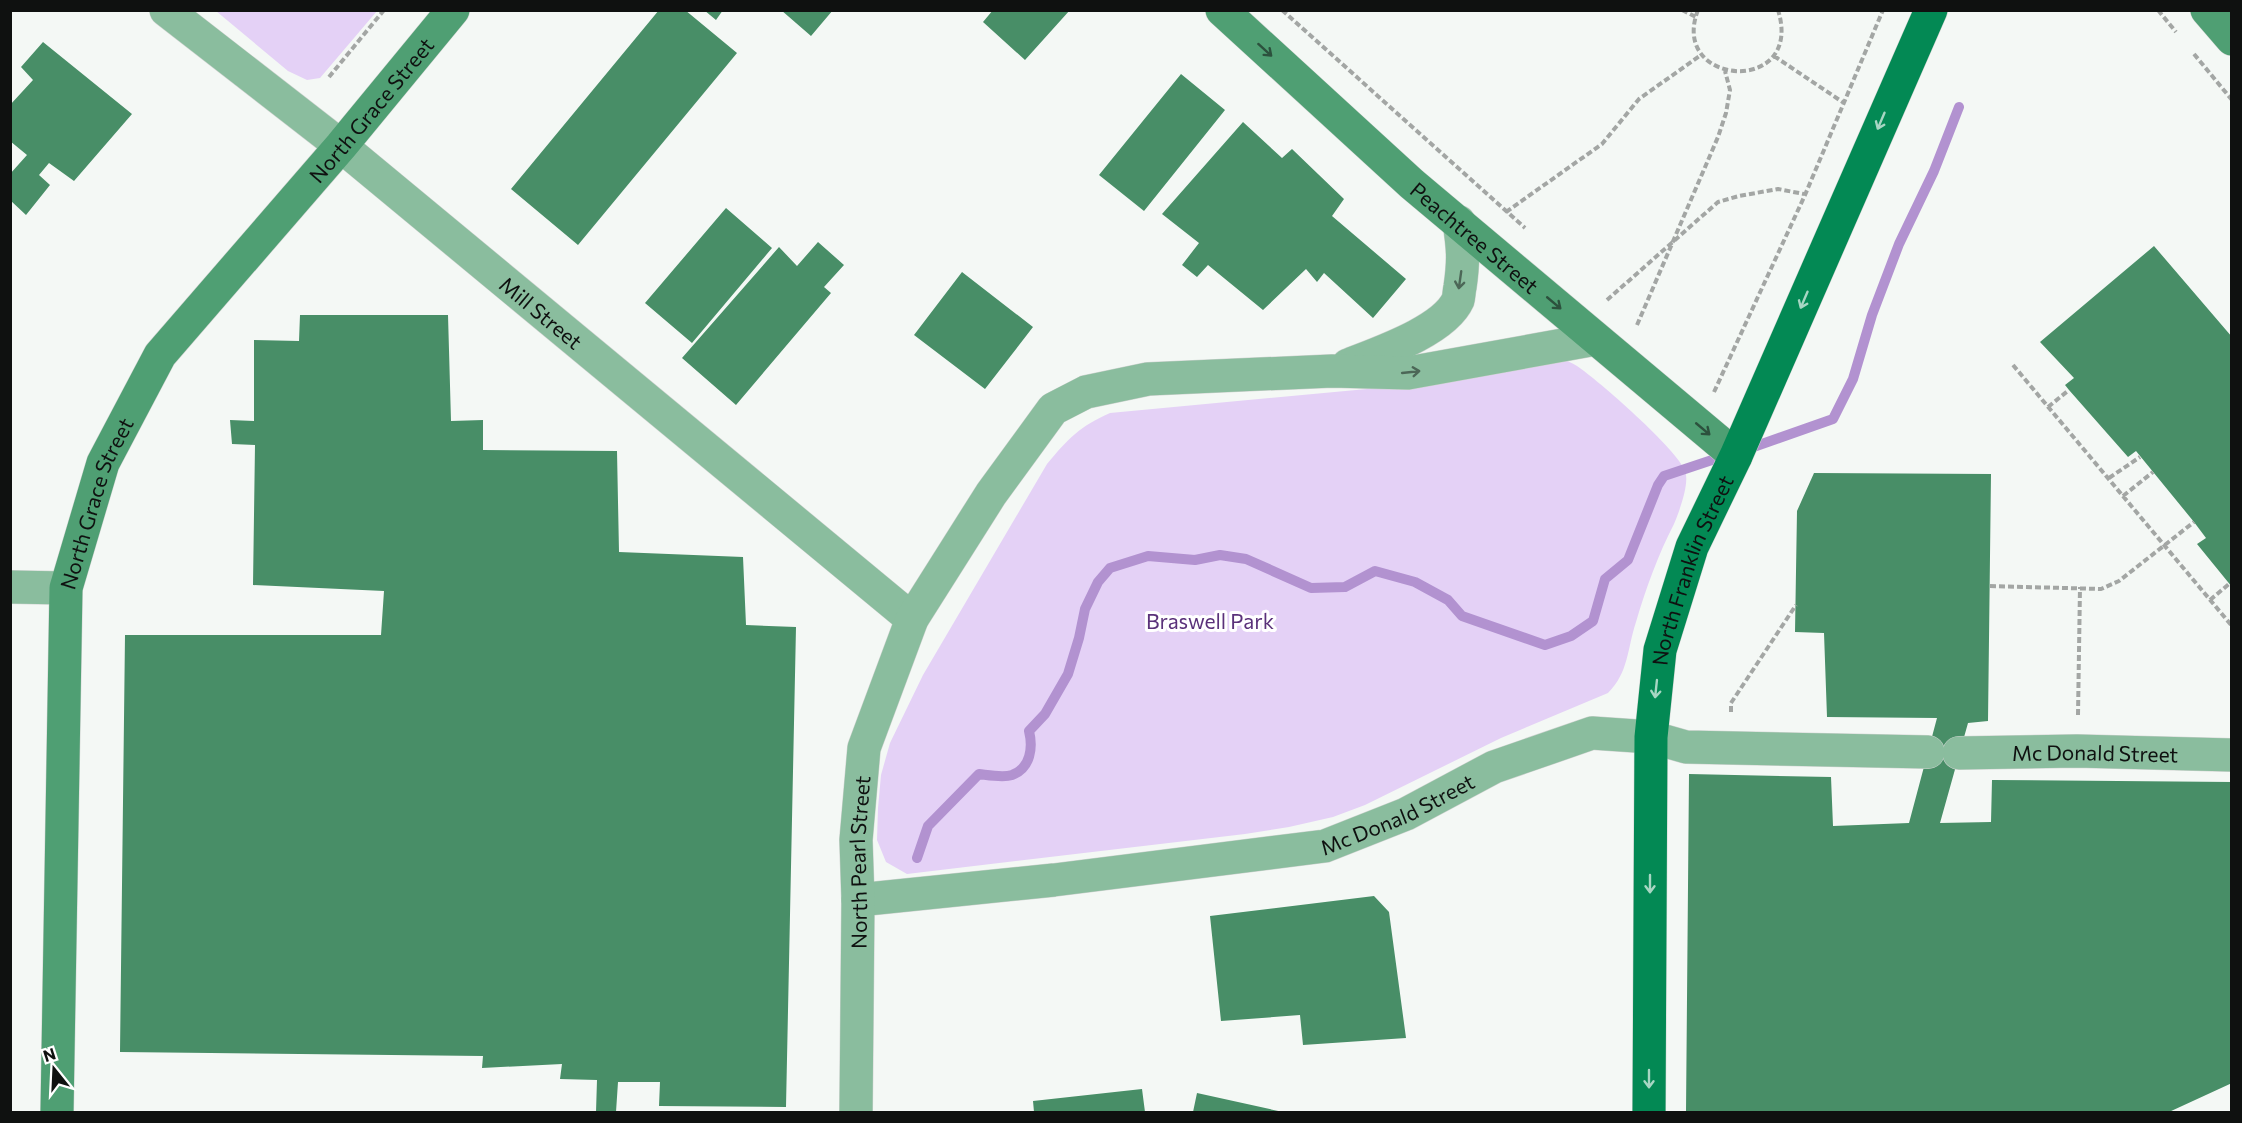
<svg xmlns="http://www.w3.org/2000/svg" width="2242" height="1123" font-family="Commissioner,sans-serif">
  <rect width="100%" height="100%" fill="#f4f8f5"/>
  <path fill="#e4d1f6" d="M 216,11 L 377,11 L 320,78 L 307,80 L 288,71 Z
    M 1560,358 C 1566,360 1572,363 1577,366 C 1598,380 1678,450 1685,471 C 1690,483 1679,512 1674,524 C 1658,555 1646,588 1636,622 C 1627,649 1629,672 1608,693 L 1501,738 L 1365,805 L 1333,817 L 1289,827 L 1245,834 L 907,874 L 886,862 L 877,840 L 878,808 L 881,775 L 890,743 L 923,675 L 1047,464 C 1068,439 1080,426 1110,413 L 1442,382 Z"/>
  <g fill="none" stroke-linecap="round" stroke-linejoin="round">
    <path stroke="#b292d0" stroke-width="10" d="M 1745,450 L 1833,419 L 1853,379 L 1872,315 L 1899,244 L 1934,171 L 1959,107
      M 917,858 L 928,826 L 979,774 C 988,775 1003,778 1012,775 C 1031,768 1033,747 1029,731 L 1045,714 L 1068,674 L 1079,638 L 1085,609 L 1098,582 L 1110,568 L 1148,556 L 1195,560 L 1220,555 L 1246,559 L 1311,588 L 1345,587 L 1375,571 L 1415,582 L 1448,600 L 1462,616 L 1545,645 L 1571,636 L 1593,621 L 1605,579 L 1628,560 L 1658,485 L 1664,476 L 1727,455"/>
  </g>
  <path fill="#488e67" d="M 659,10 L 685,10 L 737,53 L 578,245 L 511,189 Z
    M 704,10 L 723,10 L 716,20 Z
    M 781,10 L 833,10 L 811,36 Z
    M 993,10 L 1070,10 L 1025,60 L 983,22 Z
    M 43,42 L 132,114 L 74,181 L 49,163 L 39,175 L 50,185 L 26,215 L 10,200 L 10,174 L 27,155 L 10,141 L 10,105 L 33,80 L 21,67 Z
    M 1181,74 L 1225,110 L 1144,211 L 1099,175 Z
    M 1243,122 L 1282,158 L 1292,149 L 1344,199 L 1332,216 L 1406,279 L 1373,318 L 1324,273 L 1317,282 L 1306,269 L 1263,310 L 1208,265 L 1197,277 L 1182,265 L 1199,243 L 1162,214 Z
    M 726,208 L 772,248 L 692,343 L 645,303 Z
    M 818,242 L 844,265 L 824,287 L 831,293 L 736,405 L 682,358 L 779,247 L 797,266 Z
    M 2154,246 L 2232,337 L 2232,587 L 2197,544 L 2206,538 L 2194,522 L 2136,451 L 2128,457 L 2069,390 L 2065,385 L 2074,378 L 2040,342 Z
    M 962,272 L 1033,327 L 985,389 L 914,335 Z
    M 300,315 L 448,315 L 451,421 L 483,420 L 483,450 L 617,451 L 619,552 L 743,557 L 746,625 L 796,627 L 786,1107 L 659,1106 L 660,1082 L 618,1082 L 616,1112 L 596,1112 L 597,1080 L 560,1079 L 562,1064 L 482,1068 L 483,1056 L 120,1052 L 125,635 L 381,635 L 384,591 L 253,585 L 255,445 L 232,444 L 230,420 L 254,421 L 254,340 L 299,341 Z
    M 1814,473 L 1991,474 L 1988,721 L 1968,723 L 1940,823 L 1991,822 L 1992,780 L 2232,782 L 2232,1083 L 2169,1112 L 1686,1112 L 1689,774 L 1831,777 L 1833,826 L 1909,823 L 1937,718 L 1827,717 L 1824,633 L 1795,632 L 1797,511 Z
    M 1374,896 L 1389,912 L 1406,1038 L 1303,1045 L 1300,1015 L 1221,1021 L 1210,916 Z
    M 1142,1089 L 1145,1112 L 1034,1112 L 1033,1101 Z
    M 1197,1093 L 1283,1112 L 1193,1112 Z"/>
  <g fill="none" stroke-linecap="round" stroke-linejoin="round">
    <g stroke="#cfd3d0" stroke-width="34">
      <g id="minor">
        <path id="s1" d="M 166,10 L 341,146 L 912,619"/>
        <path d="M 1348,365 C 1378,353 1444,331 1458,300 C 1459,297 1459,291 1460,287 C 1464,260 1463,248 1459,222"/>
        <path d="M 10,587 L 66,588"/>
        <path id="s2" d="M 1959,753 L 2077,751 L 2232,755"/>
        <path id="s3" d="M 858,900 L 1054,880 L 1325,846 L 1406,814 L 1494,767 L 1592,733 L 1651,737 L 1686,747 L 1928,752"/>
        <path id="s4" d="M 856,1112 L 858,900 L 856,840 L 864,748 L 912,619 L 991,494 L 1053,409 L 1086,392 L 1148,379 L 1332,371 L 1408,373 L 1596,339"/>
      </g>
    </g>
    <g stroke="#cfd3d0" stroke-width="34">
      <g id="secondary">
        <path id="s5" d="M 1222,10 L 1412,184 L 1736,456"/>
        <path d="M 2207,10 L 2232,39"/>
        <path id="s6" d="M 57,1112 L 66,588 L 103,463 L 160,355 L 341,146 L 453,10"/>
      </g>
    </g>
    <g stroke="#cfd3d0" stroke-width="34">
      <g id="primary">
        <path id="s7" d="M 1649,1112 L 1651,737 L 1660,650 L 1692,547 L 1736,456 L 1931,10"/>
      </g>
    </g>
    <path stroke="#a3a6a4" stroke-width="4" stroke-dasharray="6 3" stroke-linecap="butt" d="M 1282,10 L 1525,228
      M 1682,10 L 1696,17
      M 1698,10 C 1668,87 1805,96 1778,10
      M 2158,10 L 2176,32
      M 2194,54 L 2232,100
      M 1774,56 L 1844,103
      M 329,77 L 384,10
      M 1506,212 L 1602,144 L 1639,99 L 1701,55
      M 1607,300 L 1718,202 L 1739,196 L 1778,189 L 1804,194
      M 1637,325 L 1718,137 L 1726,113 L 1730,90 L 1725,71
      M 2013,365 L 2232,626
      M 1714,392 L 1805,195 L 1883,10
      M 2048,407 L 2069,390
      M 2109,478 L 2140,457
      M 2123,496 L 2153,472
      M 1990,586 L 2101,589 L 2119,581 L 2194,522
      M 2210,600 L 2229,584
      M 1731,712 L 1731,703 L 1796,605
      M 2078,715 L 2080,587"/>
    <use href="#minor" stroke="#8abd9e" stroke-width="33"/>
    <use href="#secondary" stroke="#4f9f73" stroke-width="33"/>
    <use href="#primary" stroke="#038954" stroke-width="33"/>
  </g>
  <defs><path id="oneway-shaft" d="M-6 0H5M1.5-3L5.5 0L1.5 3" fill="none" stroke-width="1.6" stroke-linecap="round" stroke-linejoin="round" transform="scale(1.5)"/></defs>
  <g stroke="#2c513d">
    <use href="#oneway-shaft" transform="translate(1265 50) rotate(42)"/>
    <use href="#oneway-shaft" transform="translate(1554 303) rotate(40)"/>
    <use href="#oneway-shaft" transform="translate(1703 429) rotate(40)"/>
  </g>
  <g stroke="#a7d6c3">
    <use href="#oneway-shaft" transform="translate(1881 121) rotate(113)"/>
    <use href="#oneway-shaft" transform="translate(1804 300) rotate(113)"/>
    <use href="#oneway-shaft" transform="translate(1656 689) rotate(96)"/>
    <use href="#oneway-shaft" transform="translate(1650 884) rotate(90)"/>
    <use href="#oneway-shaft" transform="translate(1649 1079) rotate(90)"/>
  </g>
  <g stroke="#4c6757">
    <use href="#oneway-shaft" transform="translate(1460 280) rotate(98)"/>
    <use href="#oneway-shaft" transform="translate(1411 372) rotate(-6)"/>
  </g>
  <g text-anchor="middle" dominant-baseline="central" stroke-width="6" stroke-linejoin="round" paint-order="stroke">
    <g font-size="21" fill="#0f1110" stroke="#fff">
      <text stroke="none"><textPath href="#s6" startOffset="1100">North Grace Street</textPath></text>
      <text stroke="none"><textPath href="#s5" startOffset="340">Peachtree Street</textPath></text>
      <text stroke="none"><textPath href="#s1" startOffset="482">Mill Street</textPath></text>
      <text stroke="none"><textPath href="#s6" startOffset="614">North Grace Street</textPath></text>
      <text stroke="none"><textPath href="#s7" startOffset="548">North Franklin Street</textPath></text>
      <text stroke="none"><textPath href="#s2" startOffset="136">Mc Donald Street</textPath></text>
      <text stroke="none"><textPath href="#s3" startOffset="549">Mc Donald Street</textPath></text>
      <text stroke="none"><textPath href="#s4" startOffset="250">North Pearl Street</textPath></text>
    </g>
    <g font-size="21" fill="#5a317a" stroke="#fff">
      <text x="1210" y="620">Braswell Park</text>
    </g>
  </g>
  <rect width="2242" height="1123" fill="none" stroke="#0f1110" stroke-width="24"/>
  <g transform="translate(54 1069) rotate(342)" stroke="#ffffff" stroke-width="4.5" paint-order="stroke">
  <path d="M0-4.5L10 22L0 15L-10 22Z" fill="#0f1110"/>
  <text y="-9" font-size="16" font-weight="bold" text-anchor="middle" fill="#0f1110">N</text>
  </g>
</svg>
